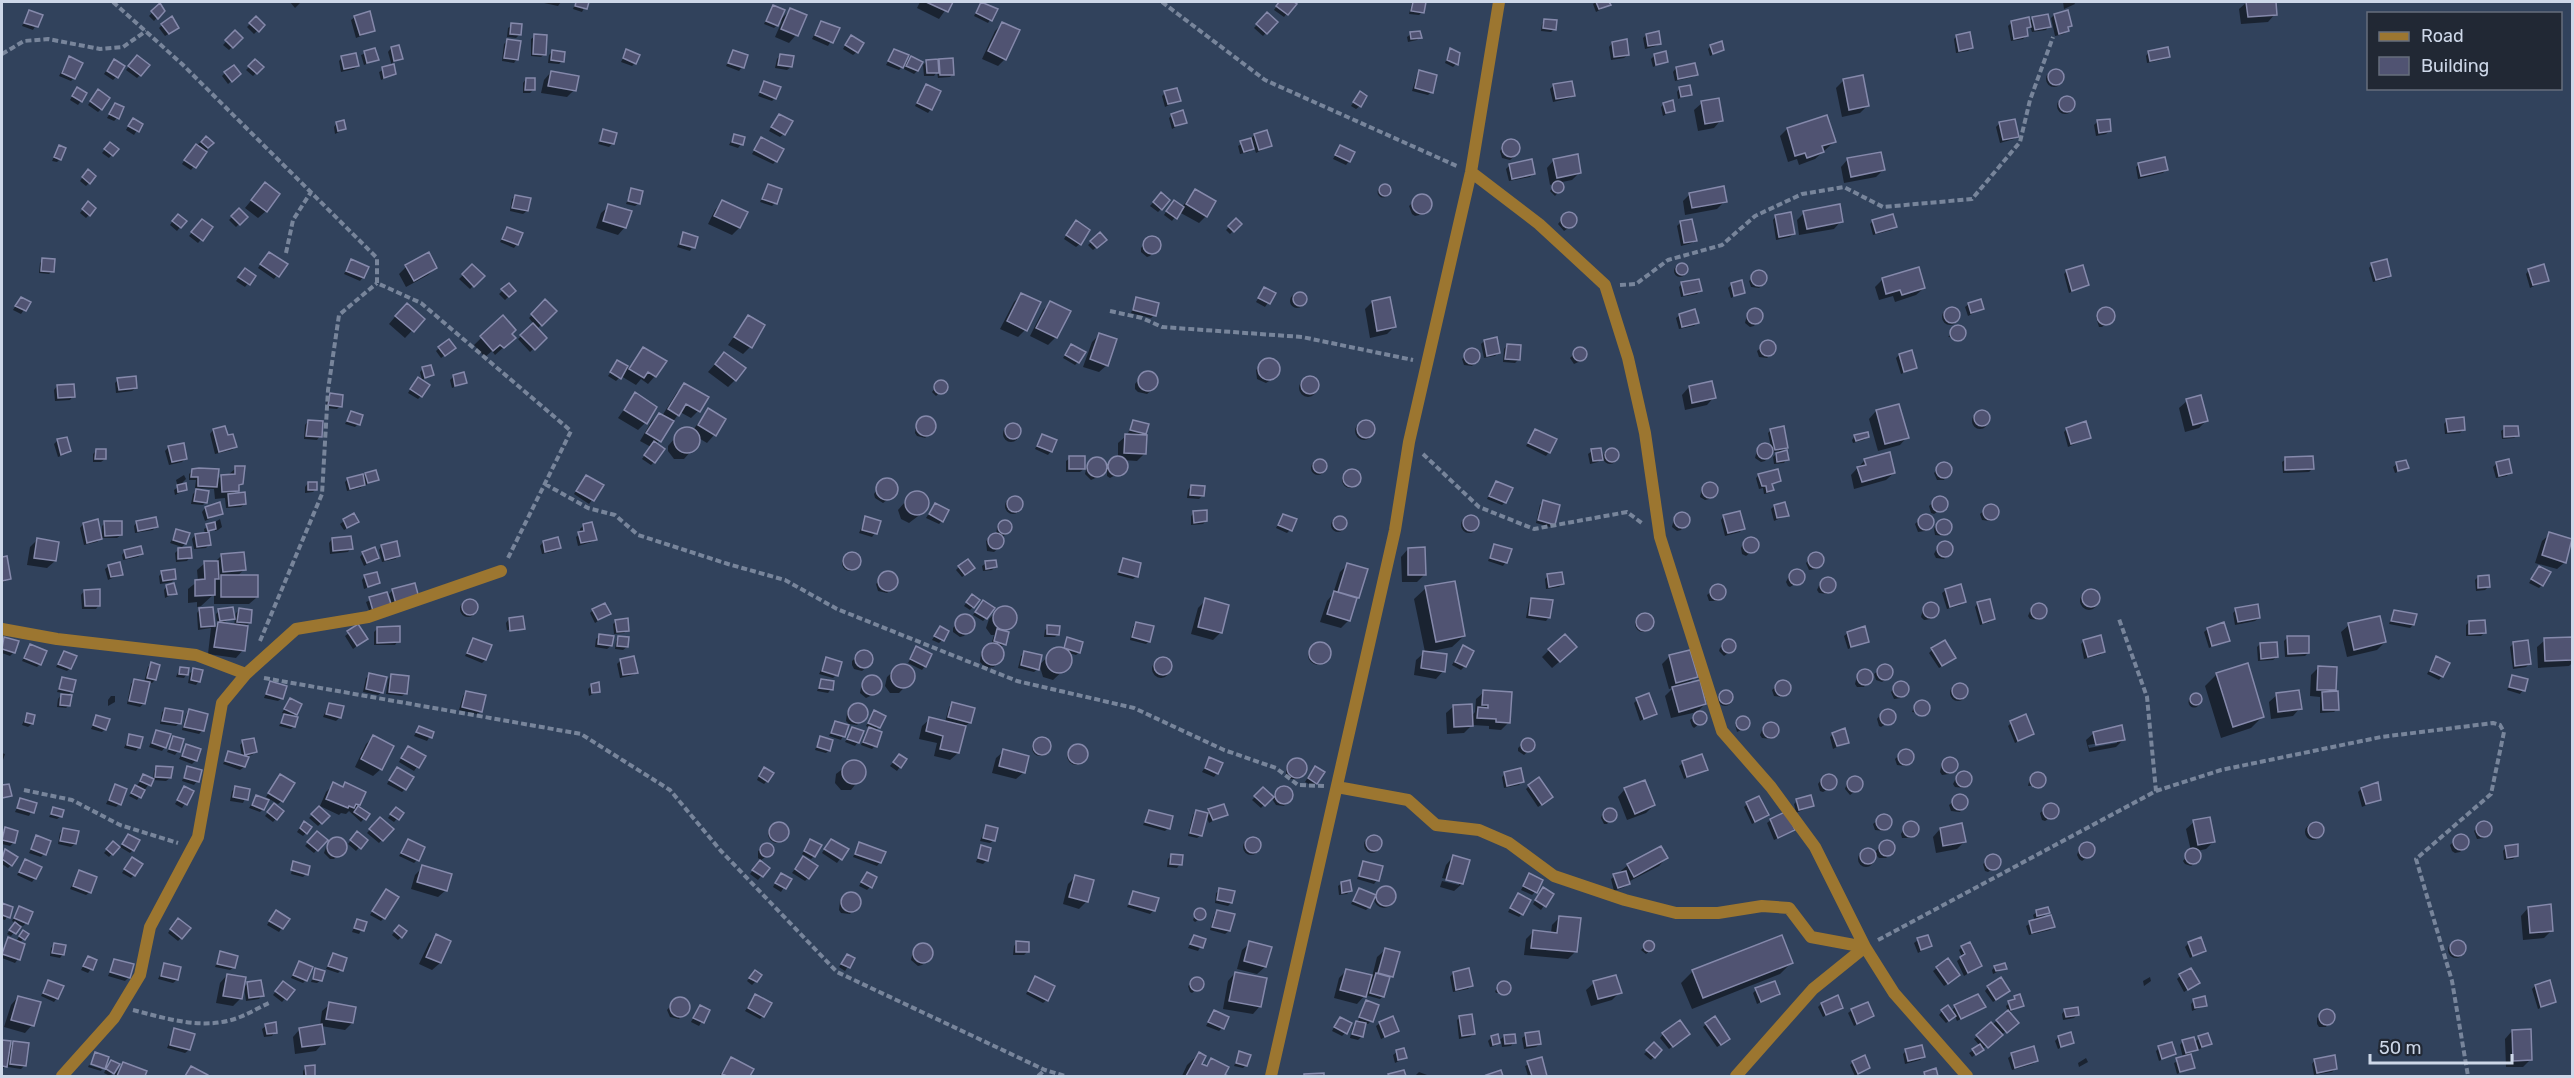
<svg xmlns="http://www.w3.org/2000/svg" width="2574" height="1078" font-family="Rubik,sans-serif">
  <rect width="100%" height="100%" fill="#31425c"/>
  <path fill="#0007" fill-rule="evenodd" d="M 290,2 L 301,2 L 295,8 Z
    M 544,2 L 561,2 L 558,6 L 544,3 Z
    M 576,2 L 587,2 L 582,12 L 573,9 Z
    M 920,2 L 951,2 L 939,19 L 917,8 Z
    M 982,2 L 996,10 L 988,23 L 974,16 Z
    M 1280,2 L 1296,2 L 1284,17 L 1274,10 Z
    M 1412,2 L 1424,2 L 1422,12 L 1419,15 L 1409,14 Z
    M 1596,2 L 1608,2 L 1609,5 L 1596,12 L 1593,4 Z
    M 2063,2 L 2074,2 L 2075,4 L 2064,9 Z
    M 2247,2 L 2274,2 L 2275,14 L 2268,22 L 2241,24 L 2239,9 Z
    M 159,5 L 163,11 L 154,21 L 149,16 Z
    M 773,7 L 778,22 L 790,10 L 805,16 L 796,35 L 789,43 L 775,37 L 782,21 L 774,28 L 764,24 Z
    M 29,12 L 41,16 L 33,30 L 22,26 Z
    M 1267,14 L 1276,22 L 1263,36 L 1254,28 Z
    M 2054,15 L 2070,26 L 2064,34 L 2055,36 L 2051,18 Z
    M 355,17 L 373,31 L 356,38 L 351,20 Z
    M 256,18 L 263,25 L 254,34 L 247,27 Z
    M 2033,18 L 2049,26 L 2046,30 L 2032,32 L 2030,26 L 2025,31 L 2026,36 L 2023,39 L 2011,41 L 2008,26 L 2012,22 L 2029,22 Z
    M 1545,21 L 1554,29 L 1551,32 L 1541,31 L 1542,24 Z
    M 821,22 L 838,29 L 828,46 L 812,39 Z
    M 1002,24 L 1005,59 L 998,66 L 982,59 L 995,31 Z
    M 162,25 L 178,28 L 165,36 L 159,28 Z
    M 512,25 L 519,35 L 516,38 L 507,37 L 508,28 Z
    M 235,32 L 241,38 L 229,50 L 223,45 Z
    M 1411,34 L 1420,37 L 1417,40 L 1408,42 L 1407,37 Z
    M 1646,35 L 1660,43 L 1656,46 L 1645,49 L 1643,38 Z
    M 535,36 L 545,54 L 541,57 L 531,56 L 531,39 Z
    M 1957,36 L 1972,48 L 1968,51 L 1956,53 L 1954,39 Z
    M 848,40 L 857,52 L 853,55 L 843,49 Z
    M 507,41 L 517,59 L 514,63 L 502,61 L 504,44 Z
    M 1612,43 L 1628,55 L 1624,58 L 1611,60 L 1609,47 Z
    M 1711,46 L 1723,50 L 1710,56 L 1708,49 Z
    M 391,48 L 401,58 L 392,63 L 395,74 L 381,80 L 379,72 L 392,66 L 388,52 Z
    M 374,50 L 377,60 L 364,65 L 361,55 Z
    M 894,50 L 903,65 L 911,57 L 917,71 L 914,74 L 904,69 L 906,63 L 899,70 L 886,65 Z
    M 1450,50 L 1456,64 L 1453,67 L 1445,63 Z
    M 627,51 L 635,63 L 632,66 L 621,62 Z
    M 552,52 L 562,61 L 559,64 L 548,63 L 549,55 Z
    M 733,52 L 742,67 L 739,71 L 726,66 Z
    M 2149,52 L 2168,56 L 2165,59 L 2147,63 L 2146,56 Z
    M 780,55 L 791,67 L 787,70 L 775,68 L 777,59 Z
    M 1655,55 L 1667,61 L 1653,67 L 1651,59 Z
    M 69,58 L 74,78 L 71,81 L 59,76 Z
    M 342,58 L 358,66 L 354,69 L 341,72 L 339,61 Z
    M 940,60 L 953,74 L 950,77 L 938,78 L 937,72 L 934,76 L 924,76 L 923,65 L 926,62 L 937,64 Z
    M 134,61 L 140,75 L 137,78 L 126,70 Z
    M 255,61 L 262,67 L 253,76 L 246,70 Z
    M 111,64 L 116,77 L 113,80 L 104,74 Z
    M 1676,68 L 1696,74 L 1693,77 L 1675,81 L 1673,72 Z
    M2046 79a8 8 0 1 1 16 0a8 8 0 1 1-16 0Z
    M 551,72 L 574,90 L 567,97 L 541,93 L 544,80 Z
    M 1420,72 L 1431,92 L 1428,95 L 1412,91 L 1417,75 Z
    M 225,73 L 239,74 L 228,84 L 222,76 Z
    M 526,79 L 533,90 L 530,93 L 523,93 L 523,83 Z
    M 1844,80 L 1867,106 L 1860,113 L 1842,117 L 1836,88 Z
    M 765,82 L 775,98 L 772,101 L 758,96 Z
    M 1554,85 L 1573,95 L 1570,98 L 1553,102 L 1550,89 Z
    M 926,86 L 931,109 L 928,113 L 915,106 Z
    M 1680,88 L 1690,94 L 1678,99 L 1677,92 Z
    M 74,93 L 81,101 L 78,105 L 70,100 Z
    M 1165,93 L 1179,100 L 1165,107 L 1162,96 Z
    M 1360,93 L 1360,106 L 1356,109 L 1351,106 Z
    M 95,95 L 101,109 L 98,112 L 88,105 Z
    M2057 106a8 8 0 1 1 16 0a8 8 0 1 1-16 0Z
    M 1702,103 L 1721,120 L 1714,128 L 1698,131 L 1694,110 Z
    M 1664,104 L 1674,110 L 1663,116 L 1661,107 Z
    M 115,105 L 117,118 L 114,121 L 107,118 Z
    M 779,115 L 784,134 L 780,137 L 769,131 Z
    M 1172,115 L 1185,122 L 1172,129 L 1169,118 Z
    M 2097,122 L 2110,131 L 2106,134 L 2096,136 L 2094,125 Z
    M 130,123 L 141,124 L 134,135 L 126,130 Z
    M 337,123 L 345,129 L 335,134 L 334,127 Z
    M 2000,123 L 2017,136 L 2014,139 L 2000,143 L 1996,127 Z
    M 1787,129 L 1834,142 L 1815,159 L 1799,165 L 1797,159 L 1788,162 L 1780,136 Z
    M 604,131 L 612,144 L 609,147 L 598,144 Z
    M 1255,135 L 1270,146 L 1256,153 L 1254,147 L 1249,152 L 1240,154 L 1238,146 Z
    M 734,136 L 741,144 L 738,148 L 729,145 Z
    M 206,138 L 212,143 L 191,170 L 182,164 L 192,149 Z
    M 761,139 L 776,161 L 773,164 L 752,154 Z
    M 1509,141 L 1519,146 L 1517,154 L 1510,160 L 1502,158 L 1500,151 Z
    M 59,147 L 60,159 L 57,162 L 52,161 Z
    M 107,147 L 117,149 L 109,158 L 102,153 Z
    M 1340,147 L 1349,161 L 1346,165 L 1333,159 Z
    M 1848,159 L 1883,170 L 1876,177 L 1844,183 L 1841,167 Z
    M 1554,160 L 1579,173 L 1572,180 L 1557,183 L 1563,187 L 1555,196 L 1550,191 L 1556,183 L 1550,185 L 1547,168 Z
    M 2139,164 L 2166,170 L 2163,173 L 2138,179 L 2136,167 Z
    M 1510,165 L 1533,174 L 1530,177 L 1509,181 L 1506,169 Z
    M 85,174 L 89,183 L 86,186 L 80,181 Z
    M 768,186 L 775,203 L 772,206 L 760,202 Z
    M1377.5 192a5.5 5.5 0 1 1 11 0a5.5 5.5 0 1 1-11 0Z
    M 632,190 L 639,203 L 635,206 L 626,204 Z
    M 1195,190 L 1206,216 L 1199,223 L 1179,212 L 1172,221 L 1164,215 L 1170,205 L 1182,207 Z
    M 258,192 L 266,211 L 258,218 L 245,208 Z
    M 1690,194 L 1725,201 L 1717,209 L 1685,215 L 1683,201 Z
    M 516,196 L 527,211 L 523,214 L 510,211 L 512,199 Z
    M 1420,196 L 1428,198 L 1430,202 L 1424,214 L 1415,216 L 1412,214 L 1409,206 Z
    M 1158,197 L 1161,209 L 1158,212 L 1150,206 Z
    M 723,202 L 746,213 L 739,228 L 732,235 L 708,224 L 715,210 Z
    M 88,203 L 89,215 L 86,218 L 80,213 Z
    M 609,206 L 625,227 L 618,235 L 596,228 L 601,213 Z
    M 239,210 L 246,217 L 236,227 L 229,220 Z
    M 1804,213 L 1841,221 L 1834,229 L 1799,235 L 1797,220 Z
    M 1566,214 L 1575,217 L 1574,224 L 1564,231 L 1558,224 Z
    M 1776,216 L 1794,234 L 1790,237 L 1776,240 L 1773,220 Z
    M 174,219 L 185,221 L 177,231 L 170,225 Z
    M 1236,220 L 1240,224 L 1230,234 L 1226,230 Z
    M 1873,221 L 1895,226 L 1892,230 L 1873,235 L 1870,224 Z
    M 1680,223 L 1695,240 L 1692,243 L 1681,246 L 1677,226 Z
    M 199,224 L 211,228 L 198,243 L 189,236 Z
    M 1073,225 L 1080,244 L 1076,247 L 1064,239 Z
    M 508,228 L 517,244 L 514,248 L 500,242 Z
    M 684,234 L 697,238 L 690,251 L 677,247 Z
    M 1100,234 L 1105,240 L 1093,250 L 1088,245 Z
    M 1150,238 L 1154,238 L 1160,246 L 1150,256 L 1147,257 L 1141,252 L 1141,248 Z
    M 266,257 L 285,265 L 274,279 L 258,268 Z
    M 43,260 L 52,271 L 49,274 L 39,273 L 40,263 Z
    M 352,261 L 363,277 L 360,281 L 344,274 Z
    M 2372,264 L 2389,276 L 2386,279 L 2373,282 L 2369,268 Z
    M1674 271a6 6 0 1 1 12 0a6 6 0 1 1-12 0Z
    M 472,266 L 483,276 L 470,289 L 459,279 Z
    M 406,267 L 435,268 L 428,275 L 406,287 L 399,274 Z
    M 2529,270 L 2547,280 L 2530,288 L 2526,274 Z
    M 2067,271 L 2088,285 L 2069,293 L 2064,274 Z
    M 1759,272 L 1765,274 L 1766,281 L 1759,288 L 1751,287 L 1749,281 Z
    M 242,273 L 254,276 L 245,287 L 236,281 Z
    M 1883,279 L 1924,288 L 1916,295 L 1895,302 L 1893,296 L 1879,300 L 1875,287 Z
    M 1682,284 L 1700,291 L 1697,294 L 1681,297 L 1679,287 Z
    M 1732,284 L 1744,292 L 1731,298 L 1728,288 Z
    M 508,285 L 514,291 L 505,300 L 499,294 Z
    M 1264,289 L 1274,294 L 1265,307 L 1256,302 Z
    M 1022,294 L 1025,330 L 1018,337 L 1000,329 L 1014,302 Z
    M1290 301a7 7 0 1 1 14 0a7 7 0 1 1-14 0Z
    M 1137,299 L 1154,315 L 1151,318 L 1131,313 Z
    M 546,301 L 555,311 L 537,329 L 545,338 L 530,352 L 518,339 L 534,324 L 529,318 Z
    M 18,302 L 29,303 L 21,314 L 13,310 Z
    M 1372,302 L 1394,327 L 1387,334 L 1370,338 L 1365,309 Z
    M 1050,303 L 1056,337 L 1048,345 L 1030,336 L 1043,310 Z
    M 1969,304 L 1982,309 L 1968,316 L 1965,307 Z
    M 2106,309 L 2112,312 L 2112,319 L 2102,327 L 2099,327 L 2096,317 Z
    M1942 317a8 8 0 1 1 16 0a8 8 0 1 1-16 0Z
    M 1755,310 L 1761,316 L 1754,326 L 1750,327 L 1745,323 L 1747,315 Z
    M 399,312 L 423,319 L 405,338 L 389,324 Z
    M 1680,315 L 1697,323 L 1694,326 L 1679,329 L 1676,318 Z
    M 503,317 L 510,334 L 506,345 L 495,355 L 492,351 L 485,357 L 474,345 Z
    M 748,317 L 750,347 L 743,354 L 728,345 Z
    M 1958,327 L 1963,329 L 1964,335 L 1962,338 L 1948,337 Z
    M 1099,335 L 1107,365 L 1099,372 L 1083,367 L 1092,342 Z
    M 1484,341 L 1498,353 L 1495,356 L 1484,358 L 1481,344 Z
    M 1768,342 L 1773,345 L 1774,351 L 1767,358 L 1759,357 L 1757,351 Z
    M 1507,345 L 1518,360 L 1515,363 L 1503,362 L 1504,349 Z
    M 1071,346 L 1078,362 L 1075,365 L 1063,358 Z
    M 439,348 L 450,351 L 441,358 L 436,351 Z
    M 644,348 L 655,376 L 648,384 L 641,379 L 636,385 L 621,376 L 616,381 L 608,376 L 618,362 L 629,368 Z
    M 1579,349 L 1585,351 L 1585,359 L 1574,364 L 1570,358 Z
    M 1472,350 L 1478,352 L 1479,358 L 1472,366 L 1464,365 L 1462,359 Z
    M 724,354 L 735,380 L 728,387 L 708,372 Z
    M 1899,355 L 1915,368 L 1901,374 L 1896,358 Z
    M 1267,360 L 1276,363 L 1278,367 L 1275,377 L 1266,383 L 1257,379 L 1256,370 Z
    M 423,369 L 433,375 L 422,380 L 420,372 Z
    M 1144,373 L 1154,374 L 1156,378 L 1155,387 L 1147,394 L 1138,392 L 1135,389 L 1135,384 Z
    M 453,377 L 465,383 L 452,388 L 450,380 Z
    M1299 388a9 9 0 1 1 18 0a9 9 0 1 1-18 0Z
    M 118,380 L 136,388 L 132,391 L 116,393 L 115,383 Z
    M 415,382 L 421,396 L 418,399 L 408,393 Z
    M 939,383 L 946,386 L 936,396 L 932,392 Z
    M 685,385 L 698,411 L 691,418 L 680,412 L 656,445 L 654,462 L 651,465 L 642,459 L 651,447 L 640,441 L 651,422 L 659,414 L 662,416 L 677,392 Z
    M 57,386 L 73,396 L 70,400 L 55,401 L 54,390 Z
    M 1689,387 L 1714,397 L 1707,405 L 1685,410 L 1682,395 Z
    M 635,394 L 645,423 L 638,430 L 618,418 Z
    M 330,395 L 340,406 L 337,409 L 326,408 L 327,398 Z
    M 2187,401 L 2207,420 L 2199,428 L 2185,432 L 2179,408 Z
    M 1898,405 L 1907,437 L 1900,445 L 1878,451 L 1869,419 L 1876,411 Z
    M 708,410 L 724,419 L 714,435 L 707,443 L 697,437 L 699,442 L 684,459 L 674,459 L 668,451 L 668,446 L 682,430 L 693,430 Z
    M 351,413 L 358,424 L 355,427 L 345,424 Z
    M1972 421a8 8 0 1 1 16 0a8 8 0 1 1-16 0Z
    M 923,418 L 932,420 L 934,423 L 933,431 L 925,438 L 917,436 L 915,433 L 916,425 Z
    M 2447,420 L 2463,430 L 2460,433 L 2445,434 L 2444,424 Z
    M 308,421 L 320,436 L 317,440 L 304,439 L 305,425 Z
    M 1134,421 L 1145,434 L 1142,437 L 1145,453 L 1137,461 L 1122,460 L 1126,466 L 1125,470 L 1110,478 L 1107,476 L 1107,466 L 1118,458 L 1118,443 L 1126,436 L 1134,435 L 1128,433 Z
    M1355 431a9 9 0 1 1 18 0a9 9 0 1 1-18 0Z
    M1003 434a8 8 0 1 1 16 0a8 8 0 1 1-16 0Z
    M 2505,428 L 2518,435 L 2514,438 L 2502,439 L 2501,431 Z
    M 2067,429 L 2089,438 L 2068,447 L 2064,432 Z
    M 213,430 L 235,447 L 232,450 L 215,454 L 210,434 Z
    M 1536,430 L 1549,452 L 1546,456 L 1526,446 Z
    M 1771,430 L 1787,447 L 1781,453 L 1787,459 L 1784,463 L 1774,464 L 1773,457 L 1779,451 L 1771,453 L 1765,461 L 1761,462 L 1755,458 L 1757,450 L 1761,446 L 1765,445 L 1771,447 L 1768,433 Z
    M 1042,436 L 1051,451 L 1048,455 L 1035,449 Z
    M 1855,436 L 1868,437 L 1864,440 L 1853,443 L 1852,440 Z
    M 57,441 L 70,451 L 66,454 L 58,457 L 54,444 Z
    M 169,447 L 186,458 L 182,462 L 169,465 L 165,451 Z
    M1603 457a7 7 0 1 1 14 0a7 7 0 1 1-14 0Z
    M 96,451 L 105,459 L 101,462 L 93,462 L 93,454 Z
    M 1592,451 L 1601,459 L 1598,462 L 1590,464 L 1588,454 Z
    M 1070,458 L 1084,469 L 1080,472 L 1066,472 L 1066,461 Z
    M 1099,458 L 1103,460 L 1106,468 L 1107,466 L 1100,476 L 1091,480 L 1085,474 L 1087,465 Z
    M 2286,459 L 2312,469 L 2309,472 L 2283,473 L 2282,462 Z
    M 1865,460 L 1894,473 L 1886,480 L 1854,489 L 1851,475 Z
    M1311 468a7 7 0 1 1 14 0a7 7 0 1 1-14 0Z
    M 1942,464 L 1950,468 L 1944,480 L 1937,480 L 1934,473 Z
    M 2397,464 L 2407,468 L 2395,473 L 2393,467 Z
    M 2496,464 L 2510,472 L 2507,476 L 2496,478 L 2493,467 Z
    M 236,468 L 242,484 L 233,495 L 245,504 L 241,507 L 226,508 L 225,498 L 215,499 L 214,489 L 195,488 L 196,480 L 189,480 L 189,474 L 192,471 L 216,481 L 221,476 L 227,476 Z
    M1342 480a8 8 0 1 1 16 0a8 8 0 1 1-16 0Z
    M 366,474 L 377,479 L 360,488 L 347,491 L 345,482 L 348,479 L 362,478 Z
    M 184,475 L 186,479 L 179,486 L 186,490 L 175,495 L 174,490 L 178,487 L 176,480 Z
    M 1759,475 L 1780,481 L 1771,485 L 1773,489 L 1769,493 L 1764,494 L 1763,488 L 1759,489 L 1756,478 Z
    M 586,476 L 602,486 L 589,504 L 574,494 Z
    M 883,481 L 892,481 L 895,484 L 895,494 L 883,503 L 875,498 L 874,494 Z
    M 1496,482 L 1505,502 L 1502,505 L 1487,499 Z
    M 308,483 L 316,489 L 313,492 L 305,493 L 305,487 Z
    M 1710,483 L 1717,490 L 1709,499 L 1705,500 L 1700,497 L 1702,488 Z
    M 1191,486 L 1202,496 L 1199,499 L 1187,498 L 1188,490 Z
    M 197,490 L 206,502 L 203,505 L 191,504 L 193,494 Z
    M 912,494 L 922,494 L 928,501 L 926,510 L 909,523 L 901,519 L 898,510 Z
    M 1939,497 L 1945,500 L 1946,506 L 1934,514 L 1931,513 L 1929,506 Z
    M1005 506a8 8 0 1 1 16 0a8 8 0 1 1-16 0Z
    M 1544,502 L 1553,524 L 1550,527 L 1536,523 L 1540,505 Z
    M 935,504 L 942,521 L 939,524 L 926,518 Z
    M 1991,505 L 1996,508 L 1997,514 L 1990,521 L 1982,520 L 1980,514 Z
    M 1774,506 L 1787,515 L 1774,521 L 1771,509 Z
    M 205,508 L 222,513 L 205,521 L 202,512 Z
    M 1194,513 L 1206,521 L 1203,524 L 1191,525 L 1191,516 Z
    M 1682,513 L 1687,516 L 1688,520 L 1681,530 L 1677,531 L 1672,527 L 1674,518 Z
    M 1284,515 L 1290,530 L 1287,533 L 1276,528 Z
    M 1724,516 L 1743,528 L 1740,532 L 1725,536 L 1721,520 Z
    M 1923,516 L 1932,519 L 1925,531 L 1918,532 L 1915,524 Z
    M1461 525a8 8 0 1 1 16 0a8 8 0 1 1-16 0Z
    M 866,518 L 875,533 L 872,537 L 859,533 Z
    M1331 525a7 7 0 1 1 14 0a7 7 0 1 1-14 0Z
    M 220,519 L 222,527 L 218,530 L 215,531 L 215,528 L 208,533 L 210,544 L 206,548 L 194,549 L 192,539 L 195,535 L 205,534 L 204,529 Z
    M 1946,520 L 1950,523 L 1950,529 L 1944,536 L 1935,535 L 1934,529 L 1936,525 Z
    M 344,521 L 353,525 L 344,530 L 340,524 Z
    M 1008,521 L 1010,523 L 1010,531 L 1001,538 L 1001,546 L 994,552 L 987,551 L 986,541 L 993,535 L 996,536 L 997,527 L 1000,524 Z
    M 137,522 L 156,526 L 153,530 L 135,533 L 134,526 Z
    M 105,523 L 121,535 L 117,538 L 102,538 L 102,526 Z
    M 83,524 L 100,539 L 97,542 L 84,545 L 80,528 Z
    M 583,526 L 595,539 L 592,542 L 578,546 L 576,537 L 581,533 L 580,529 Z
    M 177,531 L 185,544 L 182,547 L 170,543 Z
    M 2550,534 L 2565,562 L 2557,569 L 2535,563 L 2542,541 Z
    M 332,539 L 351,548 L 348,552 L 330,554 L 329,543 Z
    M 1753,539 L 1756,542 L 1757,547 L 1746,556 L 1742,554 L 1741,548 L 1743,544 Z
    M 37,540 L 55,561 L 47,568 L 27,565 L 30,547 Z
    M 543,542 L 559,547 L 556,551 L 542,554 L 540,546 Z
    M 1945,543 L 1950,545 L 1951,552 L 1944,559 L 1936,558 L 1934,554 L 1937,548 Z
    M 1495,545 L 1506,562 L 1503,566 L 1488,561 Z
    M 382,546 L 399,556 L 395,559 L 382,562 L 379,550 Z
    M 1408,549 L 1425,574 L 1417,582 L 1402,582 L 1401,557 Z
    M 178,550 L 190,557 L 187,561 L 176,562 L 175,553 Z
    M 125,551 L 142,554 L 138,557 L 123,560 L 122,555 Z
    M 363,553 L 378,558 L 364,566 L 360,557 Z
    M 1814,554 L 1822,558 L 1816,569 L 1809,570 L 1806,563 Z
    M842 563a8 8 0 1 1 16 0a8 8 0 1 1-16 0Z
    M 222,555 L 244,570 L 237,576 L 257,597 L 249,604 L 214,604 L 214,594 L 201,606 L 197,607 L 197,602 L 188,603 L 188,589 L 198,581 L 197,570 L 205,563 L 215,562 Z
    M 6,558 L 9,579 L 2,583 L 2,559 Z
    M 1123,560 L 1136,576 L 1133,579 L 1117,575 Z
    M 986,563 L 995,567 L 992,570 L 983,571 L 982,566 Z
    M 1347,565 L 1366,570 L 1349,620 L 1341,628 L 1320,622 L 1327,601 L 1333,594 L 1340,572 Z
    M 109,566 L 121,574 L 108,580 L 105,569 Z
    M 959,567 L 970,571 L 962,577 L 956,570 Z
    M 2539,567 L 2542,585 L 2539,588 L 2529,583 Z
    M 1799,571 L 1802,573 L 1803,579 L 1790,587 L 1788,586 L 1786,582 L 1789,576 Z
    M 162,573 L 175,578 L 172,582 L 160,584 L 159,576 Z
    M 885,574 L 894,575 L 895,578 L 894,587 L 887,593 L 878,591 L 876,584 Z
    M 365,576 L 379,583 L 364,589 L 362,580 Z
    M 1548,576 L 1563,584 L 1559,587 L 1546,589 L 1545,579 Z
    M 2478,577 L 2488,587 L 2485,590 L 2476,591 L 2475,580 Z
    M 1828,578 L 1833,581 L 1834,587 L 1827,594 L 1819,593 L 1817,590 L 1820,583 Z
    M 167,586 L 175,593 L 165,598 L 164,590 Z
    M 1718,586 L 1723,588 L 1724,594 L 1718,601 L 1709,601 L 1707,595 Z
    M 1426,588 L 1464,636 L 1452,647 L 1427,652 L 1443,671 L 1436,679 L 1414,675 L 1416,660 L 1425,652 L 1414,599 Z
    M 393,590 L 417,598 L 393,607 L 389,594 Z
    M 1946,590 L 1964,602 L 1961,605 L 1947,609 L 1942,593 Z
    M 84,591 L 99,605 L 96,609 L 82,609 L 81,595 Z
    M2080 601a9 9 0 1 1 18 0a9 9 0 1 1-18 0Z
    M 386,593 L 370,613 L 366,602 Z
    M 969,599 L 973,607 L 970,610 L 964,606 Z
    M 1532,599 L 1549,617 L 1546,621 L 1526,618 L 1529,602 Z
    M 1206,600 L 1221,632 L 1213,640 L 1191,634 L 1198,608 Z
    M460 609a8 8 0 1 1 16 0a8 8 0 1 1-16 0Z
    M 1931,603 L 1938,610 L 1931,619 L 1924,620 L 1921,617 L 1923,609 Z
    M 1978,603 L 1994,619 L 1990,622 L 1980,625 L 1975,607 Z
    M 2039,604 L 2045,607 L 2045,613 L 2039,620 L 2030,619 L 2028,616 L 2031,609 Z
    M 980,605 L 986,618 L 983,621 L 973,615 Z
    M 212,608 L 214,628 L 217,624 L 216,614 L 219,611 L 233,618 L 222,623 L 234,625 L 236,613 L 239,610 L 249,623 L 245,627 L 243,650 L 236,658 L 208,654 L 211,628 L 198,630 L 197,613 L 200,609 Z
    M 1000,608 L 1009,609 L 1015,616 L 1014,620 L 1003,632 L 1004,644 L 1000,648 L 1003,655 L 994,667 L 986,668 L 980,662 L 981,653 L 991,645 L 994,635 L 991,635 L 986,628 L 989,619 Z
    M 593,610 L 609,614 L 595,623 L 590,613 Z
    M 2236,610 L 2259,618 L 2255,621 L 2235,625 L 2233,613 Z
    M 2394,611 L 2413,625 L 2410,628 L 2389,624 Z
    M1635 624a8 8 0 1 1 16 0a8 8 0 1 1-16 0Z
    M 962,617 L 970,618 L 973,625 L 964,636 L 960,637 L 953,632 L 953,628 Z
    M 509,619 L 524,629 L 507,630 L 506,623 Z
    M 616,621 L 628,630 L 624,633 L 614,634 L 613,624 Z
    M 2469,622 L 2484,633 L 2481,636 L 2466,636 L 2466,625 Z
    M 1136,623 L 1149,641 L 1146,644 L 1130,640 L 1133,627 Z
    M 2349,625 L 2385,642 L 2377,650 L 2347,657 L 2341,632 Z
    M 358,626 L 362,642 L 353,649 L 345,636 Z
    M 1048,627 L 1058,634 L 1055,637 L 1044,637 L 1045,630 Z
    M 940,628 L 942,640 L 939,643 L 932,640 Z
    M 377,629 L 398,641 L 395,645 L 374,645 L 374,632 Z
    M 2208,629 L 2228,640 L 2209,648 L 2204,632 Z
    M 1848,633 L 1868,641 L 1848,649 L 1844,636 Z
    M 600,636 L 611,646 L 607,649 L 595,647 L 596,639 Z
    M 5,638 L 14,652 L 10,656 L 2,653 L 2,641 Z
    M 619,638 L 627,647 L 623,650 L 615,649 L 616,641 Z
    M 2287,638 L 2308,653 L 2305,656 L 2285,657 L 2284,641 Z
    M 2572,638 L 2572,663 L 2569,666 L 2538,668 L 2537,647 L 2545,640 Z
    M 1068,639 L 1079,652 L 1076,655 L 1069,653 L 1069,665 L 1053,680 L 1043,677 L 1040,667 L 1034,672 L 1018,668 L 1021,656 L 1025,653 L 1038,666 L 1056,649 L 1062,649 Z
    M 474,640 L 485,660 L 482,663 L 465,656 Z
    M 1731,641 L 1733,642 L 1734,649 L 1724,656 L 1719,651 L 1720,648 Z
    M 2084,641 L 2104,652 L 2100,655 L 2084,659 L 2081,644 Z
    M 2260,644 L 2277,657 L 2273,660 L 2258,661 L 2257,647 Z
    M 2513,644 L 2529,664 L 2526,667 L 2513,669 L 2510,647 Z
    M1308 655a10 10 0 1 1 20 0a10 10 0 1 1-20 0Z
    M 30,646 L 40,664 L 37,667 L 22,661 Z
    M 1463,647 L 1465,666 L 1461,670 L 1452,665 Z
    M 917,648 L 925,666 L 922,670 L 908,663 Z
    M 1549,650 L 1568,654 L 1552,668 L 1542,657 Z
    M 1932,650 L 1951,661 L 1939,668 L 1929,653 Z
    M 862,652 L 870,654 L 872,657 L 869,665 L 862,671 L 854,669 L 852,665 L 852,661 Z
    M 64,653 L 70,668 L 67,671 L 56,667 Z
    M 1669,657 L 1696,676 L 1688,685 L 1705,704 L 1697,712 L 1671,718 L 1665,696 L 1673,688 L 1669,689 L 1662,664 Z
    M 2437,658 L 2442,676 L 2439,680 L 2427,674 Z
    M 827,659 L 836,675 L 833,678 L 819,674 Z
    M 621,660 L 636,672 L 633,675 L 620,678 L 617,664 Z
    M1152 669a9 9 0 1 1 18 0a9 9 0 1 1-18 0Z
    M 151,664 L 155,680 L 152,683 L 148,682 L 143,704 L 140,707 L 127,704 L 131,684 L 134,680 L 144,682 L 148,667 Z
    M 1885,665 L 1890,668 L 1890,676 L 1882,682 L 1876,680 L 1874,674 Z
    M 899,666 L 908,667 L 913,674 L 913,678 L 899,693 L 890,693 L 885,686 L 887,677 Z
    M 180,668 L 187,674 L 184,678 L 176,677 Z
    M 2318,668 L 2335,689 L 2331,693 L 2337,709 L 2334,712 L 2320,713 L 2320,697 L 2310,696 L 2311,675 Z
    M 194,670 L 199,681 L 196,685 L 188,683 L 190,673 Z
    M 1865,671 L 1871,677 L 1864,687 L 1857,687 L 1855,684 L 1857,676 Z
    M 2217,674 L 2262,717 L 2251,728 L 2221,738 L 2205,686 Z
    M 370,675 L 382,692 L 378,695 L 363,692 L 366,678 Z
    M 391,676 L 406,693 L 402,696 L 386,694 L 388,679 Z
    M 874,677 L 881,682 L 879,692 L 866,698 L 860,693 L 862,683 Z
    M 2513,677 L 2523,690 L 2520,694 L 2507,690 Z
    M 62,679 L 72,691 L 67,696 L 69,705 L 66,708 L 57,707 L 58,699 L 63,693 L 57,692 Z
    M 821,681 L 831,689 L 828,693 L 817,691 Z
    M 1783,681 L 1788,684 L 1789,690 L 1782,697 L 1774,696 L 1772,690 Z
    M 270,683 L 282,698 L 278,701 L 264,698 Z
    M 1899,683 L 1905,684 L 1907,687 L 1901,698 L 1894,699 L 1891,692 Z
    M1950 693a8 8 0 1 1 16 0a8 8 0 1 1-16 0Z
    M 591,686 L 599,691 L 589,696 L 588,689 Z
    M 466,692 L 481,711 L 477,714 L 459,710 L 463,696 Z
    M 1484,692 L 1508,723 L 1501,730 L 1489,729 L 1489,726 L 1472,725 L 1464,733 L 1447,734 L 1446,713 L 1454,706 L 1471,717 L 1475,712 L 1476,699 Z
    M1718 699a7 7 0 1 1 14 0a7 7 0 1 1-14 0Z
    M 2277,695 L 2300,708 L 2293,716 L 2271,719 L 2269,702 Z
    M 111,696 L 115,696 L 115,702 L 108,706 L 108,700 Z
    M2188.5 702a5.5 5.5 0 1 1 11 0a5.5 5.5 0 1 1-11 0Z
    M 290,700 L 296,714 L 292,717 L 294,726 L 291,729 L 279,726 L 285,714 L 282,713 Z
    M 1637,700 L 1655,713 L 1640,721 L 1634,703 Z
    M 1922,702 L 1927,705 L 1925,714 L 1912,712 L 1914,707 Z
    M 329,704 L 340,717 L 336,721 L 323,717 Z
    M 952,704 L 973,709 L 969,723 L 965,726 L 958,753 L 950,760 L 934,756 L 937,743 L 919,739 L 922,726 L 930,719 L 945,722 L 949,707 Z
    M 855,706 L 864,706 L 867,714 L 857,725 L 849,724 L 846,721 L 847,712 Z
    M 165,709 L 179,723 L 176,726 L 160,724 L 162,712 Z
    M 189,711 L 206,715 L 202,731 L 199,734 L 182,730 L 186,714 Z
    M 1890,711 L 1893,713 L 1894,719 L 1881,727 L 1879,726 L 1877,719 L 1880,715 L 1884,712 Z
    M 875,712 L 879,727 L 875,731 L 875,746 L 872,749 L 861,745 L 866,732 L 870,728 L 866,726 Z
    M 1700,713 L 1705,717 L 1704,720 L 1694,728 L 1692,726 L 1690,720 Z
    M 27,714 L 32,724 L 28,727 L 22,725 Z
    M 97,716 L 105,729 L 102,732 L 91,729 Z
    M 1745,718 L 1747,727 L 1737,732 L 1735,724 Z
    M 835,723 L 847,726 L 841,740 L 829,736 Z
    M 1771,723 L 1776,726 L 1777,732 L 1771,739 L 1762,738 L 1760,735 L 1763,728 Z
    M 2011,723 L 2032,734 L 2015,743 L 2008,726 Z
    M 419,727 L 432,733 L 427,741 L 414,736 Z
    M 853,729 L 858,742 L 855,746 L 845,742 Z
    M 156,731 L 165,747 L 162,751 L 149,747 Z
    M 2094,733 L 2124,739 L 2116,747 L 2089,752 L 2086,740 ZM 2117,740 L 2117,743 L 2089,748 L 2088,745 Z
    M 1833,734 L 1847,742 L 1833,749 L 1830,737 Z
    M 130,735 L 139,747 L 136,751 L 124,748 Z
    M 373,737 L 381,769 L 373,776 L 355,767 L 366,744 Z
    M 174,738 L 178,751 L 175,755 L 167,752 Z
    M 820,738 L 829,750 L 826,753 L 815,750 Z
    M 1528,739 L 1533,743 L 1534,746 L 1524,755 L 1518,751 L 1518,748 Z
    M1032 748a8 8 0 1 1 16 0a8 8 0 1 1-16 0Z
    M 243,742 L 255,752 L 252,755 L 243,757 L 247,758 L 244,767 L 240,770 L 223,764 L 229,752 L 242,757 L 240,745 Z
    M 187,745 L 196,760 L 192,764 L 179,759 Z
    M1067 756a9 9 0 1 1 18 0a9 9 0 1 1-18 0Z
    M 1905,750 L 1911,753 L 1912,759 L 1905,766 L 1897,765 L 1895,759 Z
    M 405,751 L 424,757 L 414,771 L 399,762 Z
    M 1004,751 L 1024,772 L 1016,779 L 992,773 L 996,758 Z
    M 2,753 L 5,754 L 2,763 Z
    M 1950,758 L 1956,765 L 1949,774 L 1942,775 L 1940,772 L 1942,763 Z
    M 896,759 L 905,760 L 897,771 L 890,766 Z
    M 1210,759 L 1217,773 L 1214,777 L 1202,772 Z
    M 1297,759 L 1304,763 L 1305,772 L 1298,779 L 1289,779 L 1286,776 L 1286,768 Z
    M 853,761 L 862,764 L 864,773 L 851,790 L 841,790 L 835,783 L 836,774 Z
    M 1683,763 L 1706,769 L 1684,779 L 1679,766 Z
    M 157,767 L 170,778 L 166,781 L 152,780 L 137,800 L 129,796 L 144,776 L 153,780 L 154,771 Z
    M 187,768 L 197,781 L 194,785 L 182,781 Z
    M 1312,771 L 1316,783 L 1313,786 L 1305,782 Z
    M 394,772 L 405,789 L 402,792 L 387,784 Z
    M 761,772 L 767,781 L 764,784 L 757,780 Z
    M 1966,773 L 1971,779 L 1967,785 L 1964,788 L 1955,787 L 1953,784 L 1956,778 Z
    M 2038,773 L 2043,776 L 2044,782 L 2041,785 L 2028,786 L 2030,778 Z
    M 1505,774 L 1522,782 L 1519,785 L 1504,788 L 1502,777 Z
    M 280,776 L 282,801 L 278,804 L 266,797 Z
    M 1831,776 L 1834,778 L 1834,786 L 1823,792 L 1820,791 L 1818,784 L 1821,780 Z
    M 1855,778 L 1861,780 L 1862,786 L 1850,795 L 1845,789 L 1847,783 Z
    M 334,784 L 342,788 L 345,784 L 358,804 L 357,806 L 368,814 L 361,822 L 349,811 L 346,814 L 341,813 L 339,815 L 320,806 L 326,792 Z
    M 115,786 L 119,804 L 116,807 L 106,804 Z
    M 1529,786 L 1548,800 L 1538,807 L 1526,789 Z
    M 236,787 L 249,790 L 243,803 L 230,801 L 232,791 Z
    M 185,788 L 192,792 L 182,808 L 175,804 Z
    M 1280,788 L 1288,788 L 1292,795 L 1284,806 L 1276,805 L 1271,797 L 1261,808 L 1252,800 L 1263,789 L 1273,798 Z
    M 1625,789 L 1654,805 L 1646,813 L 1627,820 L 1618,797 Z
    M 2361,789 L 2380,799 L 2362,807 L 2358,792 Z
    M 257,796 L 263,809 L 260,812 L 249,808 Z
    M 1960,796 L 1965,798 L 1966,802 L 1963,808 L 1960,812 L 1951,811 L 1949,805 Z
    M 21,799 L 35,804 L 29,816 L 15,812 Z
    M 1797,801 L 1812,806 L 1796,813 L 1794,804 Z
    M 1747,804 L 1767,815 L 1752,824 L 1744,807 Z
    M 2050,804 L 2056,807 L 2057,813 L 2045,821 L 2042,820 L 2040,813 Z
    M 319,808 L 328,816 L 318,826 L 309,818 Z
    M 53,809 L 61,816 L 57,819 L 49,817 Z
    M 271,809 L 282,812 L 273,822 L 265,816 Z
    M 1209,810 L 1226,814 L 1209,823 L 1206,815 L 1201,835 L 1197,838 L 1188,836 L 1193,815 L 1197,811 L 1206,814 Z
    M 1612,810 L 1615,815 L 1607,824 L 1604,824 L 1601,818 L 1602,815 Z
    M 393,812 L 402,813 L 394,822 L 388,818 Z
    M 1149,812 L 1168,828 L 1165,831 L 1143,825 Z
    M 1884,815 L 1889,818 L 1890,822 L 1887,828 L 1884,831 L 1875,830 L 1873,824 Z
    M 380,819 L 392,829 L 379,843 L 367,833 Z
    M 1771,820 L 1794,830 L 1774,840 L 1767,823 Z
    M 2194,822 L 2213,842 L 2206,849 L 2197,851 L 2200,856 L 2199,860 L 2191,866 L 2185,864 L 2183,861 L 2191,851 L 2186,829 Z
    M 1911,823 L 1917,825 L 1917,831 L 1911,838 L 1902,838 L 1901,834 L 1904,828 Z
    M 2482,823 L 2488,824 L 2490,826 L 2484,838 L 2477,839 L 2474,831 Z
    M2305 832a8 8 0 1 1 16 0a8 8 0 1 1-16 0Z
    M768 834a9 9 0 1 1 18 0a9 9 0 1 1-18 0Z
    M 301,826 L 306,833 L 303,836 L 297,832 Z
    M 986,827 L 994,840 L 990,843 L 980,841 Z
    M 6,829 L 14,842 L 10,846 L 2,844 L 2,832 Z
    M 1940,829 L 1964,842 L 1957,849 L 1936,853 L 1933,837 Z
    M 63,830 L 75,844 L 71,847 L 58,844 L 60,833 Z
    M 317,833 L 326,840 L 314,853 L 305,846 Z
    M 357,833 L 366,840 L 356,851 L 348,844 Z
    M 128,836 L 133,850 L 130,853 L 120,847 Z
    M 2460,836 L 2466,839 L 2467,845 L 2460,852 L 2455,853 L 2452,851 L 2450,845 Z
    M1364 845a8 8 0 1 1 16 0a8 8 0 1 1-16 0Z
    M 37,837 L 44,854 L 41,857 L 29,853 Z
    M 339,839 L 343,841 L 345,849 L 334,859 L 330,859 L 324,853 L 327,844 L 331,841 Z
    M1243 847a8 8 0 1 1 16 0a8 8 0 1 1-16 0Z
    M 811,840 L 814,856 L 811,859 L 802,854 Z
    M 408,841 L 417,860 L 414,863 L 399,856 Z
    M 1884,842 L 1893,847 L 1893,851 L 1886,858 L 1879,858 L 1875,854 L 1876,851 Z
    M 113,843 L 118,847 L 109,857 L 104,853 Z
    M 768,844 L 771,846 L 772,853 L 761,860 L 758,858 L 758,851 Z
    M 828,844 L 847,850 L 837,863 L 822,853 Z
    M 860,844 L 880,862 L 877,866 L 853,857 Z
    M 2090,844 L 2093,846 L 2094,852 L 2082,861 L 2079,859 L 2077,855 L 2079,849 Z
    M 982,847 L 987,860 L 983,864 L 976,862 Z
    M 2506,847 L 2516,856 L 2513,859 L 2504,860 L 2503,851 Z
    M 6,851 L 11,865 L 8,868 L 2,864 L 2,856 Z
    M1858 859a8 8 0 1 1 16 0a8 8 0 1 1-16 0Z
    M 1171,856 L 1180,864 L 1177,868 L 1167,867 L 1168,859 Z
    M 1993,856 L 1999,858 L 1998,866 L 1988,872 L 1985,871 L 1983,864 Z
    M 1453,857 L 1462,884 L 1454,891 L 1440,887 L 1442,881 L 1459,885 L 1459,882 L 1442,878 L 1446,865 Z
    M 1666,858 L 1659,866 L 1628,882 L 1625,887 L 1614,891 L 1611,879 L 1628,865 Z
    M 25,861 L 35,878 L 32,882 L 17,875 Z
    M 129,862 L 134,875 L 131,878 L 122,873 Z
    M 800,862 L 808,878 L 805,881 L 792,873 Z
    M 294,863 L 306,874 L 303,877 L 291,874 Z
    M 1364,863 L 1377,880 L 1374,884 L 1357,879 Z
    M 757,865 L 768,868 L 758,880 L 750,874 Z
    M 423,867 L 446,890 L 438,897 L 411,889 L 415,875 Z
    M 79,872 L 90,892 L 86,895 L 70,889 Z
    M 1529,875 L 1535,892 L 1532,895 L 1521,890 Z
    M 864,877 L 870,887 L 867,890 L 859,886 Z
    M 1075,877 L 1087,901 L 1079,909 L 1063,904 L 1068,884 Z
    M 778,878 L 789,879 L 781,892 L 773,887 Z
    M 1342,883 L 1350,891 L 1347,894 L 1339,895 L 1338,886 Z
    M1374 898a10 10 0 1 1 20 0a10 10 0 1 1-20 0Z
    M 1359,889 L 1369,907 L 1366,910 L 1351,904 Z
    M 1220,890 L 1231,903 L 1228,906 L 1215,903 L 1216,893 Z
    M 1540,892 L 1552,894 L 1541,910 L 1533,904 Z
    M 852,893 L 859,899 L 860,903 L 850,914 L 841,913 L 839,910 L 840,901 Z
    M 1134,893 L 1153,911 L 1150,914 L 1127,907 Z
    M 383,894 L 384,918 L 381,921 L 370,915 Z
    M 1518,895 L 1522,914 L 1519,917 L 1508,912 Z
    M 2,905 L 12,908 L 5,920 L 2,919 Z
    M 19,908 L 26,923 L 23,926 L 20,925 L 11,936 L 7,934 L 16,923 L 12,921 Z
    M 2528,908 L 2551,931 L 2544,938 L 2523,940 L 2521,916 Z
    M 1200,909 L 1204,916 L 1195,922 L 1193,920 L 1197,911 Z
    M 1218,911 L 1229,931 L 1225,934 L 1210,930 L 1214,915 Z
    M 2037,912 L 2048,912 L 2041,919 L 2053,926 L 2050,930 L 2029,935 L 2026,926 L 2035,921 L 2033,915 Z
    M 273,915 L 288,919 L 279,932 L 267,925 Z
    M 1560,917 L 1576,951 L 1568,959 L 1524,955 L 1526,939 L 1534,931 L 1551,933 L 1552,925 Z
    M 357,920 L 365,923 L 359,934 L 352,932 Z
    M 175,923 L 181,938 L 178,941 L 168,933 Z
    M 396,930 L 401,937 L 398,940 L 392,935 Z
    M 27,934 L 20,943 L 18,959 L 15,963 L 2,958 L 6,943 L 9,939 L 16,942 L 20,935 Z
    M 436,936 L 449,941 L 440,963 L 432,970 L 419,964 L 429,943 Z
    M 1194,937 L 1204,940 L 1198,951 L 1188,948 Z
    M 1918,940 L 1930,946 L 1918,953 L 1914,943 Z
    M 1017,942 L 1027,952 L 1024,955 L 1013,955 L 1014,946 Z
    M 1649,942 L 1653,944 L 1652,949 L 1646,954 L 1641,950 Z
    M2448 950a8 8 0 1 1 16 0a8 8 0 1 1-16 0Z
    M 1250,943 L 1265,967 L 1257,974 L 1237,969 L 1242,950 Z
    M 2189,943 L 2204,951 L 2190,958 L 2185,947 Z
    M 54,945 L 63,954 L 60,958 L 50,956 L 51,948 Z
    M 921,945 L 929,947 L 931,951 L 930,959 L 922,965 L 918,966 L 911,960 L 913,951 Z
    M 1962,947 L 1980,966 L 1964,976 L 1957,961 L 1962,957 L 1959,950 Z
    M 1385,950 L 1392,976 L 1387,981 L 1383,996 L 1380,999 L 1365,995 L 1357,1004 L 1334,998 L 1339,978 L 1347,970 L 1372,977 L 1377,957 Z
    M 221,953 L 234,967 L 230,970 L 215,967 Z
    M 333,955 L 341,970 L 338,973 L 326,969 Z
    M 847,956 L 853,959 L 845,971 L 839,967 Z
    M 88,957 L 91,969 L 88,973 L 81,970 Z
    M 115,960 L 129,977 L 125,981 L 108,976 Z
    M 1948,960 L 1955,979 L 1944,986 L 1933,971 Z
    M 1792,962 L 1780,974 L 1692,1009 L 1681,983 L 1693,971 Z
    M 299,963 L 306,980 L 303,983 L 291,978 Z
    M 165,965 L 177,980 L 173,983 L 158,979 Z
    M 1995,967 L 2005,968 L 1993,974 L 1992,970 Z
    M 316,970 L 321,980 L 317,983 L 311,982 Z
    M 1235,973 L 1260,1006 L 1253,1014 L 1223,1009 L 1228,981 Z
    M 1453,973 L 1471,986 L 1468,989 L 1453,992 L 1450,977 Z
    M 227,975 L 240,999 L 233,1006 L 216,1003 L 220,983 Z
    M 752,975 L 756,981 L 752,985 L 747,981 Z
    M 2180,976 L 2198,983 L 2184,992 L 2177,979 Z
    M 2150,977 L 2151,981 L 2144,986 L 2143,981 Z
    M 1036,978 L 1047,1000 L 1043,1003 L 1026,994 Z
    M 1197,979 L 1202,985 L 1192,993 L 1190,992 L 1188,986 Z
    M 49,981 L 57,998 L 54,1002 L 41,996 Z
    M 248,983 L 262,995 L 259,999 L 246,1001 L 244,987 Z
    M 1503,983 L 1509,989 L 1508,991 L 1496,993 L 1495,991 Z
    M 1594,983 L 1620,992 L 1612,1000 L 1591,1006 L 1586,990 Z
    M 280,986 L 293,990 L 282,1002 L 273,995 Z
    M 2535,986 L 2555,1002 L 2538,1009 L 2532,989 Z
    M 1988,987 L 2005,994 L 1993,1002 L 1985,991 Z
    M 1756,990 L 1778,994 L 1757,1004 L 1753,993 Z
    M 756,996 L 763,1016 L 760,1019 L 745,1011 Z
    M 18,997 L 32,1025 L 25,1033 L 4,1027 L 11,1005 Z
    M 2015,997 L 2022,1006 L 2008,1013 L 2017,1023 L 1972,1057 L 1969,1053 L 1980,1046 L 1974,1039 L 2008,1012 L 2006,1006 Z
    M 681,998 L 688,1004 L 689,1008 L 679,1019 L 670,1017 L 667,1010 L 677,999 Z
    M 2194,1001 L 2206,1005 L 2192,1011 L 2191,1004 Z
    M 1366,1002 L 1371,1021 L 1368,1024 L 1365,1023 L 1362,1036 L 1358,1040 L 1350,1038 L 1353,1026 L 1358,1021 Z
    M 330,1004 L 352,1023 L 345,1030 L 321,1026 L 323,1043 L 316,1051 L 295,1054 L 293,1037 L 300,1029 L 320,1026 L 322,1011 Z
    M 1821,1004 L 1841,1007 L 1823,1017 L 1818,1007 Z
    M 700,1007 L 708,1011 L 699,1026 L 691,1022 Z
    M 1955,1007 L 1984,1007 L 1957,1021 L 1955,1016 L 1946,1023 L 1939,1015 L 1942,1011 L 1951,1011 Z
    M 1852,1010 L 1872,1016 L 1854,1026 L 1848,1013 Z
    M 2065,1010 L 2077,1015 L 2074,1018 L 2063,1020 L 2062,1014 Z
    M 2325,1011 L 2333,1015 L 2326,1027 L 2319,1027 L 2317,1024 L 2317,1018 Z
    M 1214,1012 L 1222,1028 L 1219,1031 L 1206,1026 Z
    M 1460,1017 L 1474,1034 L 1470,1037 L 1459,1039 L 1457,1020 Z
    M 1337,1022 L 1345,1033 L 1342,1036 L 1332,1031 Z
    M 1380,1023 L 1398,1031 L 1381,1039 L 1376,1026 Z
    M 1706,1024 L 1725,1042 L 1717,1047 L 1703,1027 Z
    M 266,1026 L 275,1032 L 272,1036 L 264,1037 L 262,1029 Z
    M 175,1030 L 189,1050 L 185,1053 L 167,1048 Z
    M 2512,1031 L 2531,1059 L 2523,1067 L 2506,1067 L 2505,1039 Z
    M 1663,1034 L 1685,1037 L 1669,1049 L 1660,1038 Z
    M 1526,1035 L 1540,1044 L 1536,1047 L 1524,1049 L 1522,1038 Z
    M 1504,1036 L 1514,1042 L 1511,1046 L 1502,1047 L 1501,1040 L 1495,1046 L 1490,1047 L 1488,1041 L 1492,1037 L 1498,1042 Z
    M 2059,1037 L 2072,1042 L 2058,1049 L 2055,1041 Z
    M 2199,1038 L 2210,1044 L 2189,1054 L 2193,1068 L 2177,1074 L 2174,1063 L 2183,1058 L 2180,1045 L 2183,1041 L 2194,1043 Z
    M 2,1041 L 9,1042 L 8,1048 L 14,1043 L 25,1065 L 21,1069 L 8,1067 L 8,1063 L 2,1070 Z
    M 1654,1044 L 1660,1050 L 1651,1060 L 1644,1054 Z
    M 2159,1048 L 2174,1054 L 2159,1061 L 2156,1051 Z
    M 1906,1051 L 1924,1056 L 1920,1060 L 1905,1064 L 1903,1054 Z
    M 1397,1052 L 1405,1058 L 1395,1063 L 1393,1055 Z
    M 1240,1053 L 1246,1065 L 1243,1068 L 1234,1066 Z
    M 1199,1054 L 1200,1064 L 1204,1067 L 1211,1060 L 1226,1076 L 1182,1076 L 1187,1065 Z
    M 2012,1055 L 2036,1060 L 2033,1064 L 2012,1070 L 2008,1058 Z
    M 2086,1058 L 2088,1062 L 2079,1067 L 2078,1063 Z
    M 732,1059 L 752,1069 L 748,1076 L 719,1076 Z
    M 1541,1059 L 1546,1076 L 1528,1076 L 1525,1066 Z
    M 2315,1060 L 2335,1069 L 2332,1072 L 2314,1075 L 2312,1064 Z
    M 1853,1062 L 1869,1068 L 1855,1076 L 1850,1065 Z
    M 123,1064 L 145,1072 L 143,1076 L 113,1076 Z
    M 89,1065 L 102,1069 L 101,1071 L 88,1067 Z
    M 108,1065 L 115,1071 L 110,1076 L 104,1073 Z
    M 306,1067 L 313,1067 L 313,1076 L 303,1076 L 303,1071 Z
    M 1419,1072 L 1427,1075 L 1426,1076 L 1415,1076 Z"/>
  <path fill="#505372" stroke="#8589ab" stroke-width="1.5" d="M 576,2 L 589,2 L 587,9 L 575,6 Z
    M 926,2 L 953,2 L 948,12 Z
    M 981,2 L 998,9 L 992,21 L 976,13 Z
    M 1279,2 L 1294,2 L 1297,4 L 1288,15 L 1276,6 Z
    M 1413,2 L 1426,2 L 1424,13 L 1411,11 Z
    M 1596,2 L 1609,2 L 1611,5 L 1599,9 Z
    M 2246,2 L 2276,2 L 2277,15 L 2248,17 Z
    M 160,3 L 165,11 L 158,19 L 151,11 Z
    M 773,5 L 785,10 L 778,26 L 766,21 Z
    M 790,8 L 807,15 L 798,36 L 781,29 Z
    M 29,10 L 43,15 L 38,27 L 24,23 Z
    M 2068,10 L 2072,26 L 2068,27 L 2069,31 L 2059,34 L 2054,14 Z
    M 370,11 L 375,31 L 360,35 L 354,16 Z
    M 1267,12 L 1278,22 L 1267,34 L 1256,24 Z
    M 2048,14 L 2051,27 L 2035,30 L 2032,17 Z
    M 172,16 L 179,28 L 169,34 L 161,24 Z
    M 256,16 L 265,25 L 259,32 L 249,23 Z
    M 2029,17 L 2031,27 L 2027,28 L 2028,36 L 2014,39 L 2011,21 Z
    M 1544,19 L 1557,20 L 1556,30 L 1543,28 Z
    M 821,21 L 840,28 L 833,43 L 815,35 Z
    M 1002,22 L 1020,30 L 1006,60 L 988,51 Z
    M 511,23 L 522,24 L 521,35 L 510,34 Z
    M 235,30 L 243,38 L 233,48 L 225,40 Z
    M 1420,31 L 1422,38 L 1411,39 L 1410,32 Z
    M 1659,31 L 1661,44 L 1648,46 L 1646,34 Z
    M 1970,32 L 1973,48 L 1959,51 L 1956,35 Z
    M 534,34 L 547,35 L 546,55 L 533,54 Z
    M 851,35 L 864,43 L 858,53 L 845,45 Z
    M 507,39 L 521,41 L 518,60 L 504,58 Z
    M 1627,39 L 1629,55 L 1614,57 L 1612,42 Z
    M 1722,41 L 1724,50 L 1713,54 L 1710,45 Z
    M 399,45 L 403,59 L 394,61 L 391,47 Z
    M 2168,47 L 2170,57 L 2150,61 L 2148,51 Z
    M 375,48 L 379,60 L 367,63 L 364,51 Z
    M 1450,48 L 1460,53 L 1458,65 L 1447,60 Z
    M 626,49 L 640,55 L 636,64 L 623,58 Z
    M 894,49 L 909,55 L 903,68 L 888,61 Z
    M 552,50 L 565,52 L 564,62 L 551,60 Z
    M 733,50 L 748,55 L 744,68 L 728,63 Z
    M 1666,51 L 1668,62 L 1656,65 L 1654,54 Z
    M 356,53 L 359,66 L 344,69 L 341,56 Z
    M 780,54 L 794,56 L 792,67 L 778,65 Z
    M 137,55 L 150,65 L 141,76 L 128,66 Z
    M 69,56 L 83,63 L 75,79 L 62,73 Z
    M 911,56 L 923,62 L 918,71 L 906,66 Z
    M 953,58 L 954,75 L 940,75 L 939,59 Z
    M 114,59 L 125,66 L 118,78 L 107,71 Z
    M 255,59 L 264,67 L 257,74 L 248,66 Z
    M 938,59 L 939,73 L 927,73 L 926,60 Z
    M 1695,63 L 1698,75 L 1678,79 L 1676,67 Z
    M 394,64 L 396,74 L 384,78 L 382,67 Z
    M 234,65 L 241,74 L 232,82 L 224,72 Z
    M2048 77a8 8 0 1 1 16 0a8 8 0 1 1-16 0Z
    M 1419,70 L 1437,75 L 1433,93 L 1415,88 Z
    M 551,71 L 579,76 L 576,91 L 548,86 Z
    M 1863,75 L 1869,106 L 1849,110 L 1843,79 Z
    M 526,78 L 535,78 L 535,90 L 525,90 Z
    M 764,81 L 781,87 L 776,99 L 760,92 Z
    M 1572,81 L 1575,96 L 1556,99 L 1553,84 Z
    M 926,84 L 941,91 L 932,110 L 917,103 Z
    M 1690,85 L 1692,95 L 1681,97 L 1679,87 Z
    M 77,87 L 87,93 L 82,102 L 72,96 Z
    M 1177,88 L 1181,101 L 1168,104 L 1164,91 Z
    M 98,89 L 110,98 L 102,110 L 90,101 Z
    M 1360,91 L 1367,96 L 1361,107 L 1353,102 Z
    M2059 104a8 8 0 1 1 16 0a8 8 0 1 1-16 0Z
    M 1719,98 L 1723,121 L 1705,124 L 1701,101 Z
    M 1673,100 L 1675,111 L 1666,113 L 1663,103 Z
    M 115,103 L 124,107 L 119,119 L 109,114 Z
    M 1183,110 L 1187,123 L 1175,126 L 1171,114 Z
    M 779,114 L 793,121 L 785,135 L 771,127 Z
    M 1827,115 L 1836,142 L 1822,146 L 1824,152 L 1807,158 L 1805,153 L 1795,156 L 1787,128 Z
    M 133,118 L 143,124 L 139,132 L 128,126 Z
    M 2015,119 L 2019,137 L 2003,140 L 1999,122 Z
    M 2110,119 L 2111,131 L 2099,133 L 2097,120 Z
    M 344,120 L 346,129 L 338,131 L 336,122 Z
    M 603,129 L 617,133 L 614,144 L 600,141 Z
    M 1267,130 L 1272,146 L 1259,150 L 1254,134 Z
    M 734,134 L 745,137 L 743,145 L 732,142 Z
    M 206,136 L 214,143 L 208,148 L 201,142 Z
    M 761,137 L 784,149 L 777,162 L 754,150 Z
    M 1251,138 L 1254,149 L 1244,152 L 1240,141 Z
    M1502 148a9 9 0 1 1 18 0a9 9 0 1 1-18 0Z
    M 110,142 L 119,149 L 113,156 L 104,149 Z
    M 196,144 L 207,152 L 196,168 L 184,160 Z
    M 59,145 L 66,148 L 61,160 L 54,157 Z
    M 1340,145 L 1355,152 L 1350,162 L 1335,155 Z
    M 1881,152 L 1885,170 L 1851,177 L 1847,158 Z
    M 1578,154 L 1581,173 L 1557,178 L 1553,159 Z
    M 2165,157 L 2168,170 L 2141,176 L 2138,163 Z
    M 1532,159 L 1535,174 L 1512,179 L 1509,164 Z
    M 88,169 L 96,176 L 90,184 L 82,177 Z
    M1552 187a6 6 0 1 1 12 0a6 6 0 1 1-12 0Z
    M 265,182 L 280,194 L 267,212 L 251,200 Z
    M 768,184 L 782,189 L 777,204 L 762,199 Z
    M1379 190a6 6 0 1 1 12 0a6 6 0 1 1-12 0Z
    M 1724,186 L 1727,202 L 1692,208 L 1689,193 Z
    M 631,188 L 643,191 L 640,204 L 628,201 Z
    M 1195,189 L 1216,201 L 1207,217 L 1186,204 Z
    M 1161,192 L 1170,200 L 1162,210 L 1153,202 Z
    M1412 204a10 10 0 1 1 20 0a10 10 0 1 1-20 0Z
    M 515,195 L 531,198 L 528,211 L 512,208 Z
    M 722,200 L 748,212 L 740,228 L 714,216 Z
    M 1174,200 L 1184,207 L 1177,219 L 1166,211 Z
    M 88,201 L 96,208 L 90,216 L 82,209 Z
    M 608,204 L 632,211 L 626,228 L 603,221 Z
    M 1840,204 L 1843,222 L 1807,229 L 1803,211 Z
    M 239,208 L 248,217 L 240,225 L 231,216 Z
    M 1791,212 L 1795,234 L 1779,237 L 1775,215 Z
    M1561 220a8 8 0 1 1 16 0a8 8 0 1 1-16 0Z
    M 178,214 L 187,221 L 181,228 L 172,221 Z
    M 1893,214 L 1897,227 L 1876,233 L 1872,220 Z
    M 1236,218 L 1242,224 L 1234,232 L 1228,226 Z
    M 202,219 L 213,227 L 203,241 L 191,232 Z
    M 1692,219 L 1697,241 L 1684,243 L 1680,221 Z
    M 1076,220 L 1090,230 L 1081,245 L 1066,235 Z
    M 507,227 L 523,233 L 518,245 L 502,239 Z
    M 683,232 L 698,237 L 695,248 L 680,244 Z
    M 1100,232 L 1107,240 L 1097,248 L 1090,241 Z
    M1143 245a9 9 0 1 1 18 0a9 9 0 1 1-18 0Z
    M 269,252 L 288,264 L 279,277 L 260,264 Z
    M 429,252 L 437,268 L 414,281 L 405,265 Z
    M 42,258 L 55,259 L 54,272 L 41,271 Z
    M 351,259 L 369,267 L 364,278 L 346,271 Z
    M 2387,259 L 2391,276 L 2376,280 L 2371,263 Z
    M1676 269a6 6 0 1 1 12 0a6 6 0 1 1-12 0Z
    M 472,264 L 485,276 L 474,287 L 462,274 Z
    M 2544,264 L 2549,281 L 2533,285 L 2528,269 Z
    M 2083,265 L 2089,285 L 2072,291 L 2066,270 Z
    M 1919,267 L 1925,288 L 1902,295 L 1900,290 L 1886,294 L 1882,278 Z
    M 245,268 L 256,276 L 250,285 L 238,277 Z
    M1751 278a8 8 0 1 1 16 0a8 8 0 1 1-16 0Z
    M 1699,279 L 1702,291 L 1684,295 L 1681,282 Z
    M 1742,280 L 1745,293 L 1734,296 L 1731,283 Z
    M 509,283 L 516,291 L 509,297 L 501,289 Z
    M 1264,287 L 1276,293 L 1270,304 L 1258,298 Z
    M1293 299a7 7 0 1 1 14 0a7 7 0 1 1-14 0Z
    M 1021,293 L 1041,302 L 1027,331 L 1007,321 Z
    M 21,297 L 31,302 L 26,311 L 15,306 Z
    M 1136,297 L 1159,303 L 1156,316 L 1133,310 Z
    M 1390,297 L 1396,327 L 1377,331 L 1372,301 Z
    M 545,299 L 557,311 L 542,326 L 531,314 Z
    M 1981,299 L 1984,309 L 1971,313 L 1968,303 Z
    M 1050,301 L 1071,311 L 1057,338 L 1036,328 Z
    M 407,303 L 425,319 L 414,332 L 395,316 Z
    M1944 315a8 8 0 1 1 16 0a8 8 0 1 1-16 0Z
    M2097 316a9 9 0 1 1 18 0a9 9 0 1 1-18 0Z
    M1747 316a8 8 0 1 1 16 0a8 8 0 1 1-16 0Z
    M 1695,309 L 1699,323 L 1682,327 L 1679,314 Z
    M 503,315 L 516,330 L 512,334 L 516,338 L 504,348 L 500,345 L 493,351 L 480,336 Z
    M 748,315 L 765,325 L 752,348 L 734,337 Z
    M 533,323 L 547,338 L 535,350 L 520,335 Z
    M1950 333a8 8 0 1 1 16 0a8 8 0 1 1-16 0Z
    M 1099,333 L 1117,339 L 1108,366 L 1090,359 Z
    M 1497,337 L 1500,353 L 1487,356 L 1484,340 Z
    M 449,339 L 456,348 L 445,356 L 438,347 Z
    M1760 348a8 8 0 1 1 16 0a8 8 0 1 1-16 0Z
    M 1071,344 L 1086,352 L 1079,363 L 1065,355 Z
    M 1507,344 L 1521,345 L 1520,360 L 1505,359 Z
    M1573 354a7 7 0 1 1 14 0a7 7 0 1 1-14 0Z
    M 643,347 L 667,361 L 656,377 L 648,372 L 644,378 L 629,369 Z
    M1464 356a8 8 0 1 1 16 0a8 8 0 1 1-16 0Z
    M 1912,350 L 1917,368 L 1904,372 L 1899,354 Z
    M 724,352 L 746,368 L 736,381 L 715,364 Z
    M1258 369a11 11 0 1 1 22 0a11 11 0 1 1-22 0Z
    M 617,360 L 628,366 L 621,379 L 610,372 Z
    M 431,365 L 434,375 L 425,378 L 422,367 Z
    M1138 381a10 10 0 1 1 20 0a10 10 0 1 1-20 0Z
    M 464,372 L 467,383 L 455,386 L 453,375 Z
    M 136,376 L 137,388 L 119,390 L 117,378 Z
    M1301 385a9 9 0 1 1 18 0a9 9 0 1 1-18 0Z
    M 418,377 L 430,385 L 422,397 L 410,389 Z
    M934 387a7 7 0 1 1 14 0a7 7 0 1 1-14 0Z
    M 1712,381 L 1716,398 L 1692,403 L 1689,386 Z
    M 684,383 L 709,397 L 700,412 L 686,404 L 679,416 L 668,409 Z
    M 74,384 L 75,397 L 58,398 L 57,385 Z
    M 635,392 L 657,407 L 647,424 L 624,410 Z
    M 330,393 L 343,395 L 342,407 L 328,405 Z
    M 2201,395 L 2208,421 L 2193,425 L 2186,399 Z
    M 1899,404 L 1909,438 L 1885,444 L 1876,410 Z
    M 708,408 L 726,419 L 716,436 L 698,425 Z
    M1974 418a8 8 0 1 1 16 0a8 8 0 1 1-16 0Z
    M 351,411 L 363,415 L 360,425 L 347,421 Z
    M 659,413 L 674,421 L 661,442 L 646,433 Z
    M916 426a10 10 0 1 1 20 0a10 10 0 1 1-20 0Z
    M 2464,417 L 2465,430 L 2448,432 L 2446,419 Z
    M1357 429a9 9 0 1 1 18 0a9 9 0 1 1-18 0Z
    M 308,420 L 323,421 L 322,437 L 306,436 Z
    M 1133,420 L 1149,424 L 1146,434 L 1130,430 Z
    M 2086,421 L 2091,438 L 2071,444 L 2066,428 Z
    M1005 431a8 8 0 1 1 16 0a8 8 0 1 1-16 0Z
    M 225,426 L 228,435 L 233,434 L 237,447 L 219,452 L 213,429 Z
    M 1784,426 L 1788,448 L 1775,450 L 1770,429 Z
    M 2504,426 L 2518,426 L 2519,436 L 2504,437 Z
    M674 440a13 13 0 1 1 26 0a13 13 0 1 1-26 0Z
    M 1535,429 L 1557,439 L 1550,453 L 1528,443 Z
    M 1868,432 L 1869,437 L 1856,441 L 1854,435 Z
    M 1042,434 L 1057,440 L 1052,452 L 1037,446 Z
    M 1125,434 L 1147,435 L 1146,454 L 1124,453 Z
    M 67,437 L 71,451 L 61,455 L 57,439 Z
    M 654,441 L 665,449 L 655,463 L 644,455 Z
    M1757 451a8 8 0 1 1 16 0a8 8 0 1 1-16 0Z
    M 184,443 L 187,459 L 172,462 L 168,446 Z
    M 1601,448 L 1603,460 L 1593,461 L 1591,449 Z
    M1605 455a7 7 0 1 1 14 0a7 7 0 1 1-14 0Z
    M 96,449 L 106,449 L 106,459 L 95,459 Z
    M 1787,450 L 1789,460 L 1777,462 L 1776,453 Z
    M 1890,452 L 1895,473 L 1862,482 L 1857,467 L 1866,465 L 1864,459 Z
    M 1069,456 L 1085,456 L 1085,469 L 1069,469 Z
    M 2313,456 L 2314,469 L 2285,470 L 2285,457 Z
    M1108 466a10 10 0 1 1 20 0a10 10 0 1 1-20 0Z
    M1087 467a10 10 0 1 1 20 0a10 10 0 1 1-20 0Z
    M1313 466a7 7 0 1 1 14 0a7 7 0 1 1-14 0Z
    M 2509,459 L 2512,473 L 2499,476 L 2496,462 Z
    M 2406,460 L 2409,468 L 2398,471 L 2396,462 Z
    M1936 470a8 8 0 1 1 16 0a8 8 0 1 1-16 0Z
    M 235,466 L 245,466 L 243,484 L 239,485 L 239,491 L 222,492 L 221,475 L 235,474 Z
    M 199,468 L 219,469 L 217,487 L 198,486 L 198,477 L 191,477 L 192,469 Z
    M 1778,469 L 1781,481 L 1772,484 L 1774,490 L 1767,492 L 1766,486 L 1762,486 L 1758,474 Z
    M1343 478a9 9 0 1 1 18 0a9 9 0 1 1-18 0Z
    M 376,470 L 379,480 L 368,483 L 365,473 Z
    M 363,474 L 365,485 L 350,489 L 347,478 Z
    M 586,475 L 604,485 L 594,501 L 576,491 Z
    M876 489a11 11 0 1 1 22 0a11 11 0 1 1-22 0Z
    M 1496,481 L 1513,488 L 1506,503 L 1489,496 Z
    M1702 490a8 8 0 1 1 16 0a8 8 0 1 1-16 0Z
    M 308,482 L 317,482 L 317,490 L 308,490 Z
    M 186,483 L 187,490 L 178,492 L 177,485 Z
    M 1191,485 L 1205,486 L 1204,496 L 1190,495 Z
    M 196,489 L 209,491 L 207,503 L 194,501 Z
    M905 503a12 12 0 1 1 24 0a12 12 0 1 1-24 0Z
    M 245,492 L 246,504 L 229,506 L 228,494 Z
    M1007 504a8 8 0 1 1 16 0a8 8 0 1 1-16 0Z
    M1932 504a8 8 0 1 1 16 0a8 8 0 1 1-16 0Z
    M 1543,500 L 1560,505 L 1555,525 L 1538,520 Z
    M 220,502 L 223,514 L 208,518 L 205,507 Z
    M 1785,502 L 1789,516 L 1777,518 L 1774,505 Z
    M 935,503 L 949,510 L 943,522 L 929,514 Z
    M1983 512a8 8 0 1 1 16 0a8 8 0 1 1-16 0Z
    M 1207,510 L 1207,521 L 1194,523 L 1193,511 Z
    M 1740,511 L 1745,529 L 1728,533 L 1723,515 Z
    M1674 520a8 8 0 1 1 16 0a8 8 0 1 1-16 0Z
    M 354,513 L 359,522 L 347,528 L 343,519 Z
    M 1283,514 L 1297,519 L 1292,531 L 1278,525 Z
    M1918 522a8 8 0 1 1 16 0a8 8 0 1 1-16 0Z
    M1463 523a8 8 0 1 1 16 0a8 8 0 1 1-16 0Z
    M 865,516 L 881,521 L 877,534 L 862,530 Z
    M1333 523a7 7 0 1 1 14 0a7 7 0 1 1-14 0Z
    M 156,517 L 158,527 L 138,531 L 136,521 Z
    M1936 527a8 8 0 1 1 16 0a8 8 0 1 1-16 0Z
    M 98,519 L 102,539 L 87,543 L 83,523 Z
    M998 527a7 7 0 1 1 14 0a7 7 0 1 1-14 0Z
    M 104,521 L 122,521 L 122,535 L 105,536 Z
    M 215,522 L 216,529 L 208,531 L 206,524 Z
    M 592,522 L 597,540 L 581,543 L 578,532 L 584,531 L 583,524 Z
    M 176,529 L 190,533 L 186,544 L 173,540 Z
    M 209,532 L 211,545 L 197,547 L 195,534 Z
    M 2549,532 L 2572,539 L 2566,563 L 2542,555 Z
    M988 541a8 8 0 1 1 16 0a8 8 0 1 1-16 0Z
    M 351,536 L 353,549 L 333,551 L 332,538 Z
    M1743 545a8 8 0 1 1 16 0a8 8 0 1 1-16 0Z
    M 558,537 L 561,548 L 545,552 L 543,541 Z
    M 37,538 L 59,542 L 56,561 L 34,558 Z
    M1937 549a8 8 0 1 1 16 0a8 8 0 1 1-16 0Z
    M 397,541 L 400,556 L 385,560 L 381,545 Z
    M 1494,544 L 1512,549 L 1507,563 L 1490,558 Z
    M 141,546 L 143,554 L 126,558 L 124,550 Z
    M 191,547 L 192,558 L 178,559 L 178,548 Z
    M 375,547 L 379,558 L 367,563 L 362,552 Z
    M 1425,547 L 1426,575 L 1408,575 L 1408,548 Z
    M1808 560a8 8 0 1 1 16 0a8 8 0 1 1-16 0Z
    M 244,552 L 246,570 L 223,572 L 221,554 Z
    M843 561a9 9 0 1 1 18 0a9 9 0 1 1-18 0Z
    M 7,556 L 11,579 L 2,581 L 2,557 Z
    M 1123,558 L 1141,563 L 1138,577 L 1119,572 Z
    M 968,559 L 975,568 L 965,575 L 958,566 Z
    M 996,560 L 997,567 L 986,569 L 985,561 Z
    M 204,561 L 218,561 L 219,579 L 215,579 L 215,595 L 195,596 L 195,580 L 205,579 Z
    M 120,562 L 123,575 L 111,577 L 108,565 Z
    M 1347,563 L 1368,569 L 1359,598 L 1338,592 Z
    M 2539,566 L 2551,572 L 2543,586 L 2531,579 Z
    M1789 577a8 8 0 1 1 16 0a8 8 0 1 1-16 0Z
    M 175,569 L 176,579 L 163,581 L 161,571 Z
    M878 581a10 10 0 1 1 20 0a10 10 0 1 1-20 0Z
    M 377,572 L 380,583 L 368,587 L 364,575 Z
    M 1562,572 L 1564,584 L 1549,587 L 1547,574 Z
    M 221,575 L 258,575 L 258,597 L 221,597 Z
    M 2489,575 L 2490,587 L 2478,588 L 2478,576 Z
    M1820 585a8 8 0 1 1 16 0a8 8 0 1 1-16 0Z
    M 1455,581 L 1465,636 L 1436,642 L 1425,586 Z
    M 174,583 L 177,594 L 168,595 L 166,585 Z
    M 415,583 L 419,598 L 396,604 L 392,589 Z
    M1710 592a8 8 0 1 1 16 0a8 8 0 1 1-16 0Z
    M 1961,584 L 1966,602 L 1950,607 L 1945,589 Z
    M 100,589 L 100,606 L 85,606 L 84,590 Z
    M2082 598a9 9 0 1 1 18 0a9 9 0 1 1-18 0Z
    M 1334,591 L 1357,598 L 1350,621 L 1327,614 Z
    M 387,592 L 391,604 L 373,611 L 369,597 Z
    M 972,594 L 980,600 L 974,608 L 966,602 Z
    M 1205,598 L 1229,605 L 1222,633 L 1198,627 Z
    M 1531,598 L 1553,600 L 1550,618 L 1529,615 Z
    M462 607a8 8 0 1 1 16 0a8 8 0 1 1-16 0Z
    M 1990,599 L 1995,619 L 1983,623 L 1977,602 Z
    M 983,600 L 995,608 L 987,619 L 975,612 Z
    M1923 610a8 8 0 1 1 16 0a8 8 0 1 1-16 0Z
    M2031 611a8 8 0 1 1 16 0a8 8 0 1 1-16 0Z
    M 605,603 L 611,614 L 598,620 L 592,609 Z
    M 2258,604 L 2260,618 L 2238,622 L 2235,608 Z
    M993 618a12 12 0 1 1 24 0a12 12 0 1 1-24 0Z
    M 213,607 L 215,626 L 201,627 L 199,608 Z
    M 233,607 L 235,619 L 220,621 L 218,609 Z
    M 239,608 L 252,610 L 251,623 L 237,622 Z
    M 2394,610 L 2417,614 L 2414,625 L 2391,621 Z
    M1636 622a9 9 0 1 1 18 0a9 9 0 1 1-18 0Z
    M955 624a10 10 0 1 1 20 0a10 10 0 1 1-20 0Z
    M 523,616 L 525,629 L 510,631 L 509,618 Z
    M 2380,616 L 2386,642 L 2354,650 L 2348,623 Z
    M 628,618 L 629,631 L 617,632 L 615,620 Z
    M 2485,620 L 2486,633 L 2469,634 L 2469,621 Z
    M 218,622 L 248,626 L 245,651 L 214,647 Z
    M 1136,622 L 1154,626 L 1150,642 L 1132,637 Z
    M 2224,622 L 2230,641 L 2212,646 L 2207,628 Z
    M 358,624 L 368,639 L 357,646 L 347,631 Z
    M 1047,625 L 1060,626 L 1059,635 L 1047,634 Z
    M 400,626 L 400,642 L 377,643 L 377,627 Z
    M 940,626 L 949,631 L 944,641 L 934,636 Z
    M 1865,626 L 1869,642 L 1851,647 L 1847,632 Z
    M 997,629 L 1009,632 L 1006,645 L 994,641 Z
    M 599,634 L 614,636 L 612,646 L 598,644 Z
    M 1565,634 L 1577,647 L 1560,662 L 1548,649 Z
    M 2101,635 L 2105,652 L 2088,657 L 2083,640 Z
    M 618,636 L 629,637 L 628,647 L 617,646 Z
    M 2287,636 L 2309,636 L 2309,653 L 2288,654 Z
    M 4,637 L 19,641 L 15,653 L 2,649 Z
    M 1067,637 L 1083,642 L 1080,653 L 1064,648 Z
    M 2572,637 L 2572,660 L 2545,661 L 2544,638 Z
    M 473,638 L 492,645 L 486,660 L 467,653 Z
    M1722 646a7 7 0 1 1 14 0a7 7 0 1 1-14 0Z
    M 1945,640 L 1956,658 L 1942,666 L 1931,648 Z
    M 2528,640 L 2531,664 L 2515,666 L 2513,642 Z
    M 2277,642 L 2278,657 L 2261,659 L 2260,643 Z
    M1309 653a11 11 0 1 1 22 0a11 11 0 1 1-22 0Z
    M982 654a11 11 0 1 1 22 0a11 11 0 1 1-22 0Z
    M 30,644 L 47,651 L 41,665 L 24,658 Z
    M 1463,645 L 1474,651 L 1466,667 L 1455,662 Z
    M 916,646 L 932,654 L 926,667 L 910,659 Z
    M1046 660a13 13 0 1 1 26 0a13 13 0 1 1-26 0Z
    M855 659a9 9 0 1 1 18 0a9 9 0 1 1-18 0Z
    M 1690,650 L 1698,677 L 1676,683 L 1669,655 Z
    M 64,651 L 77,656 L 71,669 L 58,664 Z
    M 1024,651 L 1042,655 L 1039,670 L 1021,665 Z
    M 1423,651 L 1447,654 L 1445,672 L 1421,668 Z
    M 634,656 L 638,673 L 623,675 L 620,659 Z
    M 2436,656 L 2450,663 L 2443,677 L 2430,671 Z
    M 826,657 L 842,662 L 838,676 L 822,671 Z
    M1154 666a9 9 0 1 1 18 0a9 9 0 1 1-18 0Z
    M 151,662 L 160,665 L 156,680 L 147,678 Z
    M 2248,663 L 2264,717 L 2233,727 L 2216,673 Z
    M1877 672a8 8 0 1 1 16 0a8 8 0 1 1-16 0Z
    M891 676a12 12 0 1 1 24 0a12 12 0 1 1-24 0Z
    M 2318,666 L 2337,667 L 2336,690 L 2317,690 Z
    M 180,667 L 189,668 L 188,675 L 179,674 Z
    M 193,668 L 203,670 L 200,682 L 191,680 Z
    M1857 677a8 8 0 1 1 16 0a8 8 0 1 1-16 0Z
    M 369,673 L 387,677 L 383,693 L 366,689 Z
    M 391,674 L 409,676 L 407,694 L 389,692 Z
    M862 685a10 10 0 1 1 20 0a10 10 0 1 1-20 0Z
    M 2512,675 L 2528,679 L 2525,691 L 2509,687 Z
    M 62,677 L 76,680 L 73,692 L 59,689 Z
    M 134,679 L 150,682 L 145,704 L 129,701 Z
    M 821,679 L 834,681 L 833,690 L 819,688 Z
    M1775 688a8 8 0 1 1 16 0a8 8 0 1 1-16 0Z
    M 1700,680 L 1706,704 L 1679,712 L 1672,687 Z
    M 270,681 L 287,686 L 283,699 L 266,694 Z
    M1893 689a8 8 0 1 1 16 0a8 8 0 1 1-16 0Z
    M 599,682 L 600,692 L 592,693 L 591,684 Z
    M1952 691a8 8 0 1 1 16 0a8 8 0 1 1-16 0Z
    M 1483,690 L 1512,692 L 1510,723 L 1496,722 L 1496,719 L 1477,718 L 1478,707 L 1488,708 L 1488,705 L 1482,705 Z
    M 2299,690 L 2302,709 L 2278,712 L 2276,693 Z
    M1719 697a7 7 0 1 1 14 0a7 7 0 1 1-14 0Z
    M 466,691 L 486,695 L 482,712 L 462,707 Z
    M 2338,691 L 2339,710 L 2323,710 L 2322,692 Z
    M 1649,693 L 1657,714 L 1644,719 L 1636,698 Z
    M2190 699a6 6 0 1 1 12 0a6 6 0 1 1-12 0Z
    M 61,694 L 72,695 L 70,706 L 60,705 Z
    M 290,698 L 302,704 L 297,715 L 284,709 Z
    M1914 708a8 8 0 1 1 16 0a8 8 0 1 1-16 0Z
    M 952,702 L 975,708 L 971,723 L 948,717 Z
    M 329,703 L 344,706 L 341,718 L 326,714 Z
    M848 713a10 10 0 1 1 20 0a10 10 0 1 1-20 0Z
    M 1472,704 L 1473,726 L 1454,727 L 1453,705 Z
    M 165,708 L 183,711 L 181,724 L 162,721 Z
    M1880 717a8 8 0 1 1 16 0a8 8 0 1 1-16 0Z
    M 189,709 L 208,714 L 204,731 L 184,727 Z
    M 874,710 L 886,716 L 880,728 L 868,723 Z
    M1693 718a7 7 0 1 1 14 0a7 7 0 1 1-14 0Z
    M 27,713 L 35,715 L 33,724 L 25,722 Z
    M 284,714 L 298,717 L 295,727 L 281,723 Z
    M 2026,714 L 2034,734 L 2018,741 L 2010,721 Z
    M 96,715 L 110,719 L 106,730 L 93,725 Z
    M1736 723a7 7 0 1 1 14 0a7 7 0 1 1-14 0Z
    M 929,717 L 966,726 L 959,753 L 940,749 L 943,736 L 926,731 Z
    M 835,721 L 849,725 L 845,737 L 831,733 Z
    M1763 730a8 8 0 1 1 16 0a8 8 0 1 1-16 0Z
    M 2122,725 L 2125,740 L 2096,745 L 2093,732 Z
    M 419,726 L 434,732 L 432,738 L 416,732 Z
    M 852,727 L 864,731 L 859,743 L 847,739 Z
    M 869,727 L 882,732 L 877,747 L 863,742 Z
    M 1845,728 L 1849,743 L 1837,746 L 1832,733 Z
    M 156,730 L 171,734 L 166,748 L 152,743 Z
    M 129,734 L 143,737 L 140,748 L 127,745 Z
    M 373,735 L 394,746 L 382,770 L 361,759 Z
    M 173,736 L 184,739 L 180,752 L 169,749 Z
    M 820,736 L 833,740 L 830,751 L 817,747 Z
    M1033 746a9 9 0 1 1 18 0a9 9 0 1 1-18 0Z
    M1521 745a7 7 0 1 1 14 0a7 7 0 1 1-14 0Z
    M 254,738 L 257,752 L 245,755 L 242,740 Z
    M 186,744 L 201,749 L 197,761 L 182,756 Z
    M1068 754a10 10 0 1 1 20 0a10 10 0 1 1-20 0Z
    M 408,746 L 426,756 L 419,768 L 401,758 Z
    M1898 757a8 8 0 1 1 16 0a8 8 0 1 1-16 0Z
    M 1003,749 L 1029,756 L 1025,773 L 999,766 Z
    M 228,751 L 249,757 L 245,767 L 225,761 Z
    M 899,754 L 907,759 L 901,768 L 893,762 Z
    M 1702,754 L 1708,770 L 1687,777 L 1682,761 Z
    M1942 765a8 8 0 1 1 16 0a8 8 0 1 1-16 0Z
    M 1209,757 L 1223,763 L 1218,774 L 1205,768 Z
    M1287 768a10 10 0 1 1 20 0a10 10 0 1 1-20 0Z
    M842 772a12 12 0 1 1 24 0a12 12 0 1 1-24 0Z
    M 156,766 L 173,767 L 171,778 L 155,777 Z
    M 187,766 L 202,770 L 199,782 L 184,778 Z
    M 1315,766 L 1325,772 L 1317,784 L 1308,778 Z
    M 397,767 L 414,777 L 406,790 L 389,780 Z
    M 764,767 L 774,773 L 768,782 L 759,776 Z
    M 1521,768 L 1524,782 L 1507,786 L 1504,772 Z
    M1956 779a8 8 0 1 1 16 0a8 8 0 1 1-16 0Z
    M2030 780a8 8 0 1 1 16 0a8 8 0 1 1-16 0Z
    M1821 782a8 8 0 1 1 16 0a8 8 0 1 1-16 0Z
    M 143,774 L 154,779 L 151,786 L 140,781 Z
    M 280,774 L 295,783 L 283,802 L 268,793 Z
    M1847 784a8 8 0 1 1 16 0a8 8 0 1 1-16 0Z
    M 1539,777 L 1553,797 L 1542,805 L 1528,785 Z
    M 1645,780 L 1655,805 L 1635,814 L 1624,788 Z
    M 333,782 L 343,787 L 345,782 L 366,792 L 360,805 L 356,804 L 354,808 L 349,806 L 348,808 L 326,799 Z
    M 2378,782 L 2381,800 L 2366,804 L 2361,788 Z
    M 9,784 L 12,796 L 2,798 L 2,785 Z
    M 115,784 L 127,789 L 121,805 L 109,800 Z
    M 135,785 L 145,790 L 141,798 L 131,793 Z
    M1275 795a9 9 0 1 1 18 0a9 9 0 1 1-18 0Z
    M 184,786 L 194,791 L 187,805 L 177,800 Z
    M 235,786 L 250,789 L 248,800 L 233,797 Z
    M 1263,787 L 1274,797 L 1265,806 L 1254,796 Z
    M1952 802a8 8 0 1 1 16 0a8 8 0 1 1-16 0Z
    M 256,795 L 269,800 L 264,810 L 252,805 Z
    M 1811,795 L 1814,806 L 1799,810 L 1796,799 Z
    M 1759,796 L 1769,815 L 1755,822 L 1746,802 Z
    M 20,798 L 37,803 L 34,813 L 17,808 Z
    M2043 811a8 8 0 1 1 16 0a8 8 0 1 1-16 0Z
    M 274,803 L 284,811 L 277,820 L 267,812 Z
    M 1224,804 L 1228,815 L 1213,820 L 1208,809 Z
    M 319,806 L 330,816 L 322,824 L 311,814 Z
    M 358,806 L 370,814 L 366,820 L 354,812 Z
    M 53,807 L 64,810 L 62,817 L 51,814 Z
    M 396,807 L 404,813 L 399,820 L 390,814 Z
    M1603 815a7 7 0 1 1 14 0a7 7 0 1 1-14 0Z
    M 1149,810 L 1173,816 L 1170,829 L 1145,822 Z
    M 1196,810 L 1208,813 L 1202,836 L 1190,833 Z
    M 1787,811 L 1795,830 L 1778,838 L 1770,819 Z
    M1876 822a8 8 0 1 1 16 0a8 8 0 1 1-16 0Z
    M 380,817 L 394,829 L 383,841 L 369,829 Z
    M 2210,817 L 2215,842 L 2198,845 L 2193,820 Z
    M2476 829a8 8 0 1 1 16 0a8 8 0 1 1-16 0Z
    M 304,821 L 312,827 L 307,834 L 300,828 Z
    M1903 829a8 8 0 1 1 16 0a8 8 0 1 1-16 0Z
    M2308 830a8 8 0 1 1 16 0a8 8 0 1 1-16 0Z
    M769 832a10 10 0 1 1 20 0a10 10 0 1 1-20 0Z
    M 1962,823 L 1966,842 L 1943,846 L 1940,828 Z
    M 986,825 L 998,828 L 995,841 L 983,838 Z
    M 5,827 L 18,831 L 15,843 L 2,840 Z
    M 63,828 L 79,831 L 76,844 L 60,841 Z
    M 317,831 L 328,840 L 318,851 L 307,842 Z
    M 357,831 L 368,840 L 361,849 L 350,840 Z
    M2453 842a8 8 0 1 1 16 0a8 8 0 1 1-16 0Z
    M 128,834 L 140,840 L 134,851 L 122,844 Z
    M1366 843a8 8 0 1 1 16 0a8 8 0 1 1-16 0Z
    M 36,835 L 51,841 L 46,855 L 31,849 Z
    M1245 845a8 8 0 1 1 16 0a8 8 0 1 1-16 0Z
    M327 847a10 10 0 1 1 20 0a10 10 0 1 1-20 0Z
    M 408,839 L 425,847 L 419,861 L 401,853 Z
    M 810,839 L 822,845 L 815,857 L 804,851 Z
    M 831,839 L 849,849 L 842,860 L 824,849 Z
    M1879 848a8 8 0 1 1 16 0a8 8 0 1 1-16 0Z
    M 113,841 L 120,847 L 113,855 L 106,849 Z
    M2079 850a8 8 0 1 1 16 0a8 8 0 1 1-16 0Z
    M 859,842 L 886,852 L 881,863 L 855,854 Z
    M760 850a7 7 0 1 1 14 0a7 7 0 1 1-14 0Z
    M 2518,844 L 2518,856 L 2507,858 L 2505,846 Z
    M 981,845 L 991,848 L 988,861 L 978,858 Z
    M 1661,846 L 1668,858 L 1634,877 L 1627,864 Z
    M1860 856a8 8 0 1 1 16 0a8 8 0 1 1-16 0Z
    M2185 856a8 8 0 1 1 16 0a8 8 0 1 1-16 0Z
    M 5,849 L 18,857 L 12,866 L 2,859 Z
    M1985 862a8 8 0 1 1 16 0a8 8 0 1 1-16 0Z
    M 1171,854 L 1183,855 L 1182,865 L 1170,864 Z
    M 1453,855 L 1470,860 L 1463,884 L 1446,880 Z
    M 803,856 L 818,866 L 809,879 L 795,869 Z
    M 132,857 L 143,864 L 135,876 L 124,869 Z
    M 25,859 L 42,867 L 36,879 L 19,872 Z
    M 760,860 L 770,868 L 763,877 L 752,870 Z
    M 293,861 L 310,866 L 308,875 L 291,870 Z
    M 1363,861 L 1383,866 L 1379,881 L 1359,876 Z
    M 422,865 L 452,874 L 447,891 L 417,882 Z
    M 79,870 L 97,877 L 91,893 L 73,886 Z
    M 1626,871 L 1630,884 L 1618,888 L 1613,874 Z
    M 867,872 L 877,877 L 872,888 L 861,882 Z
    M 781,873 L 792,879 L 786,889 L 775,883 Z
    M 1529,873 L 1543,880 L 1537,893 L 1523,886 Z
    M 1075,875 L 1094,880 L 1088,902 L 1069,897 Z
    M 1350,880 L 1352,891 L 1342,893 L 1341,882 Z
    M1376 896a10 10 0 1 1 20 0a10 10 0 1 1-20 0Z
    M 1543,887 L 1554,894 L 1546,907 L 1535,900 Z
    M 1219,888 L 1235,891 L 1232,903 L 1217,900 Z
    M 1359,888 L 1376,895 L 1370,908 L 1353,901 Z
    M 386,889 L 399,897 L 385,919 L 372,911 Z
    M 1133,891 L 1159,898 L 1155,911 L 1129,904 Z
    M841 902a10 10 0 1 1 20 0a10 10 0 1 1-20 0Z
    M 1518,893 L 1531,900 L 1523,915 L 1510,908 Z
    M 2,903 L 13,907 L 10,918 L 2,915 Z
    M 2551,904 L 2553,931 L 2530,933 L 2528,907 Z
    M 19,906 L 33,912 L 28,924 L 14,918 Z
    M 2048,907 L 2050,913 L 2037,916 L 2036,910 Z
    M1194 914a6 6 0 1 1 12 0a6 6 0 1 1-12 0Z
    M 276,910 L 290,919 L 283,929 L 269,921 Z
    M 1217,910 L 1235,914 L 1230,931 L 1212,927 Z
    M 2051,915 L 2055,927 L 2032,933 L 2029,921 Z
    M 1559,916 L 1581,918 L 1577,952 L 1531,948 L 1533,930 L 1557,933 Z
    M 178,918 L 191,928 L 182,939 L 170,929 Z
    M 357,919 L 367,922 L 364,931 L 354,928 Z
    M 15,922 L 21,927 L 16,934 L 9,930 Z
    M 399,925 L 407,931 L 402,938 L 394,931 Z
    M 23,930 L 29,934 L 25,940 L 19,936 Z
    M 436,934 L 451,941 L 441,963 L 426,957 Z
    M 1194,935 L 1206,939 L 1203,948 L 1190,944 Z
    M 1782,935 L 1793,963 L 1703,998 L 1692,970 Z
    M 1928,935 L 1932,946 L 1921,950 L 1917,938 Z
    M 8,937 L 25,944 L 20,960 L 2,954 Z
    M 2201,937 L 2206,951 L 2193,956 L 2188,942 Z
    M2450 948a8 8 0 1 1 16 0a8 8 0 1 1-16 0Z
    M1643.5 946a5.5 5.5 0 1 1 11 0a5.5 5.5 0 1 1-11 0Z
    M 1016,941 L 1029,942 L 1029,952 L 1016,952 Z
    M 1249,941 L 1272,947 L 1266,967 L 1244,961 Z
    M 1970,942 L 1982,966 L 1968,973 L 1960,957 L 1965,954 L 1961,946 Z
    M 54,943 L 66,945 L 64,955 L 52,953 Z
    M913 953a10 10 0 1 1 20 0a10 10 0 1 1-20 0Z
    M 1385,948 L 1400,952 L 1393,977 L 1378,973 Z
    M 220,951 L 238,956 L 235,968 L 217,964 Z
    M 333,953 L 347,958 L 343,971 L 328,966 Z
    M 847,954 L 855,958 L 850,968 L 841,964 Z
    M 88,956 L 97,960 L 93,970 L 83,966 Z
    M 1948,958 L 1960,975 L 1948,984 L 1936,967 Z
    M 114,959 L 134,964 L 130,978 L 110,972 Z
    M 299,961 L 313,967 L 307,981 L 293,975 Z
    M 164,963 L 181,967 L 178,980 L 161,976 Z
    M 2005,963 L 2007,969 L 1996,971 L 1994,966 Z
    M 315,968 L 325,971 L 322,981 L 313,979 Z
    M 1469,968 L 1473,986 L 1456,990 L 1453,972 Z
    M 2191,968 L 2200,983 L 2188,990 L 2179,974 Z
    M 1346,969 L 1372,975 L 1366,997 L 1340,990 Z
    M 755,970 L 762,975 L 757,982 L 749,978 Z
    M 1235,972 L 1267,978 L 1261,1007 L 1229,1001 Z
    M 1376,973 L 1390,977 L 1384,997 L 1370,993 Z
    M 227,974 L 246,977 L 242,999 L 223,996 Z
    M 1616,975 L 1622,993 L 1598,999 L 1593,981 Z
    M 1035,976 L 1055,986 L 1048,1001 L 1028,991 Z
    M 2001,977 L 2010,991 L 1996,1000 L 1987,986 Z
    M1190 984a7 7 0 1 1 14 0a7 7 0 1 1-14 0Z
    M 48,980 L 64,986 L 58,999 L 43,993 Z
    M 261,980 L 264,996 L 249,998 L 247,982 Z
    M 2550,980 L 2556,1002 L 2541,1007 L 2535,985 Z
    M 283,981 L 295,990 L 287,1000 L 275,991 Z
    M 1775,981 L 1780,994 L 1761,1002 L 1755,988 Z
    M1497 988a7 7 0 1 1 14 0a7 7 0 1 1-14 0Z
    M 755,994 L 772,1003 L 764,1017 L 748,1008 Z
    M 1978,994 L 1986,1007 L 1961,1019 L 1954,1005 Z
    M 2020,994 L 2024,1006 L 2011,1010 L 2008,1001 L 2015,999 L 2014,996 Z
    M 1838,995 L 1843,1008 L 1826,1015 L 1821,1003 Z
    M 18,996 L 41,1002 L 34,1026 L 11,1020 Z
    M 2205,996 L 2207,1006 L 2195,1008 L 2193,999 Z
    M670 1007a10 10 0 1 1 20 0a10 10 0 1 1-20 0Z
    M 1366,1000 L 1379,1005 L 1373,1022 L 1359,1017 Z
    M 329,1002 L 356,1007 L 353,1023 L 326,1019 Z
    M 1868,1002 L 1874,1016 L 1857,1024 L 1851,1009 Z
    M 700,1005 L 710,1010 L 704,1023 L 693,1018 Z
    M 1948,1005 L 1956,1016 L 1949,1021 L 1941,1010 Z
    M 2078,1007 L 2079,1015 L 2066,1017 L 2064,1009 Z
    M2319 1017a8 8 0 1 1 16 0a8 8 0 1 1-16 0Z
    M 1214,1010 L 1229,1017 L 1224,1029 L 1208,1022 Z
    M 2008,1010 L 2019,1023 L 2007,1033 L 1996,1020 Z
    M 1472,1014 L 1475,1034 L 1462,1036 L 1459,1016 Z
    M 1393,1016 L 1399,1031 L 1385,1037 L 1379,1022 Z
    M 1715,1016 L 1730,1039 L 1721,1045 L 1705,1023 Z
    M 1340,1017 L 1352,1023 L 1347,1034 L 1334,1027 Z
    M 1680,1020 L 1690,1034 L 1673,1047 L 1662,1033 Z
    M 1356,1021 L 1366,1023 L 1363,1037 L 1352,1034 Z
    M 276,1022 L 277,1033 L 267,1034 L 265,1024 Z
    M 1991,1022 L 2003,1035 L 1988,1048 L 1976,1035 Z
    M 322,1024 L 325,1044 L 302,1047 L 299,1028 Z
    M 174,1028 L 195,1034 L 190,1050 L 170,1045 Z
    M 2531,1029 L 2532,1060 L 2513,1061 L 2512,1030 Z
    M 1539,1031 L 1541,1044 L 1527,1046 L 1525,1033 Z
    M 2071,1032 L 2074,1043 L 2061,1047 L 2058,1036 Z
    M 2208,1033 L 2212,1044 L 2202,1047 L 2198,1036 Z
    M 1498,1034 L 1500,1043 L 1493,1045 L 1491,1036 Z
    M 1515,1034 L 1516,1043 L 1505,1044 L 1504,1035 Z
    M 2194,1037 L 2198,1050 L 2186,1053 L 2182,1040 Z
    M 2,1040 L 11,1041 L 7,1067 L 2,1066 Z
    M 13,1041 L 29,1043 L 26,1066 L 10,1064 Z
    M 1654,1042 L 1662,1050 L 1655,1058 L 1646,1050 Z
    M 2172,1042 L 2176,1054 L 2162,1059 L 2158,1046 Z
    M 1980,1044 L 1984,1050 L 1976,1055 L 1972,1049 Z
    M 1922,1045 L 1925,1057 L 1908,1061 L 1905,1049 Z
    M 2034,1046 L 2038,1061 L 2015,1068 L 2011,1053 Z
    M 1404,1048 L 1407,1058 L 1398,1060 L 1396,1050 Z
    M 1239,1051 L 1251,1055 L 1247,1066 L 1236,1063 Z
    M 95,1052 L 109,1057 L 105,1069 L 91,1064 Z
    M 1199,1052 L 1206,1056 L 1202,1064 L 1207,1066 L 1211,1058 L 1229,1067 L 1225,1075 L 1229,1076 L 1186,1076 Z
    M 2191,1054 L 2195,1068 L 2180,1072 L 2176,1058 Z
    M 1865,1055 L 1870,1068 L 1858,1074 L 1852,1061 Z
    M 2335,1055 L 2337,1069 L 2317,1073 L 2314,1059 Z
    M 731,1057 L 754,1069 L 750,1076 L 727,1076 L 722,1074 Z
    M 1542,1057 L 1547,1076 L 1532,1076 L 1527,1061 Z
    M 111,1060 L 120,1064 L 114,1074 L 106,1069 Z
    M 123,1062 L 147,1071 L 145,1076 L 117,1076 Z
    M 315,1065 L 315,1076 L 306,1076 L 305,1066 Z
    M 191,1066 L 208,1075 L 208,1076 L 185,1076 Z
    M 1936,1068 L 1938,1076 L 1925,1076 L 1924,1072 Z
    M 1404,1070 L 1406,1076 L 1389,1076 L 1388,1074 Z
    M 1501,1070 L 1503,1076 L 1487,1076 L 1486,1075 Z
    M 1324,1073 L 1324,1076 L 1304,1076 L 1304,1074 Z"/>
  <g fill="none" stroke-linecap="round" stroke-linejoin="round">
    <path stroke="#78859b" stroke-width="4" stroke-dasharray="6 3" stroke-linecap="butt" d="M 113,2 L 182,64 L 377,258 L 377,283 L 421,303 L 571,431 L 507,560
      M 1162,2 L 1265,80 L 1459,167
      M 2,54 L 24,41 L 48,39 L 100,49 L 123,47 L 146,31
      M 286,253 L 293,220 L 311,192
      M 1620,285 L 1636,284 L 1668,260 L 1722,245 L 1755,216 L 1802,194 L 1844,187 L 1883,207 L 1972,199 L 2020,142 L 2030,100 L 2053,37
      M 1110,311 L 1142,318 L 1162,327 L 1302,337 L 1413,360
      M 1423,454 L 1479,507 L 1534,529 L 1627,512 L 1643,524
      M 545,484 L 588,508 L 615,515 L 638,535 L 728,564 L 785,580 L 837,609 L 1017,681 L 1134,708 L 1224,750 L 1276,768 L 1298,785 L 1324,786
      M 260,641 L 322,494 L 328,390 L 339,315 L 377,283
      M 264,678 L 581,734 L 670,790 L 721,851 L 837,972 L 1045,1070 L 1065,1076
      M 24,790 L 72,800 L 120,825 L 178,843
      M 2156,791 L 2221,770 L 2381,737 L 2493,723 L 2500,725 L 2504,732 L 2491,794 L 2416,859 L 2452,981 L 2468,1076
      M 1878,940 L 2156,791 L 2147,697 L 2119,619
      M 133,1010 C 168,1019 205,1031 240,1017 C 250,1013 260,1007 269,1003
      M 1038,1076 L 1045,1070"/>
    <path stroke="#9c7630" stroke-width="12" d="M 1471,172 L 1539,224 L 1605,285 L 1628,358 L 1645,433 L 1660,537 L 1722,731 L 1771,787 L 1815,847 L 1865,947 L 1894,993 L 1967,1076
      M 2,629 L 57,639 L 196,655 L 246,674
      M 1337,787 L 1408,800 L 1436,825 L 1479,830 L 1509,843 L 1554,876 L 1625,900 L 1676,913 L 1718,913 L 1762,906 L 1789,908 L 1811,937 L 1865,947
      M 62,1076 L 114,1018 L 140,975 L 150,927 L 198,837 L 222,703 L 246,674 L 296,629 L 368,617 L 501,571
      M 1271,1076 L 1395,530 L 1409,442 L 1471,172 L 1499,2
      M 1736,1076 L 1813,989 L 1865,947"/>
  </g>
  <rect width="2574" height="1078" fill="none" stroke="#cdd7e8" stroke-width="6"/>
  <rect x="2367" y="12" width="195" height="78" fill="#212834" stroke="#666e7c" stroke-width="1.5"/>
  <rect x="2379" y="32" width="30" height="9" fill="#9c7630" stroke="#666e7c" stroke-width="1.5"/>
  <text x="2421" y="42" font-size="18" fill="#cdd7e8">Road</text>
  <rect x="2379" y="57" width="30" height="18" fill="#505372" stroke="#666e7c" stroke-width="1.5"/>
  <text x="2421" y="72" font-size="18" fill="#cdd7e8">Building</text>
  <path d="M2370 1054v9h142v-9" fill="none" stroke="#cdd7e8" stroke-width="3"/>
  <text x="2379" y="1054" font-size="18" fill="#cdd7e8" stroke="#212834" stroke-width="4.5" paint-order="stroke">50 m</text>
</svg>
